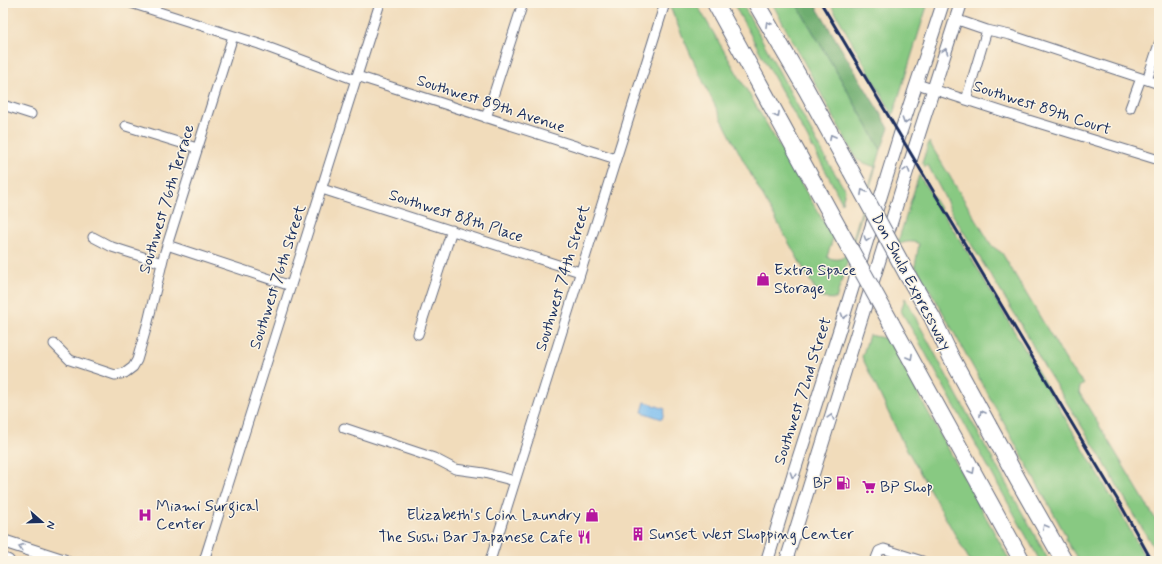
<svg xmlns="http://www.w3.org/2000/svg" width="1162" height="564" font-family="Mynerve,sans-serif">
  <rect width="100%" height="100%" fill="#fcf5e5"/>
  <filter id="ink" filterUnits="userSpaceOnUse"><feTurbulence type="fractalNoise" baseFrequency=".025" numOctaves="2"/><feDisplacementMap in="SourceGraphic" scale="8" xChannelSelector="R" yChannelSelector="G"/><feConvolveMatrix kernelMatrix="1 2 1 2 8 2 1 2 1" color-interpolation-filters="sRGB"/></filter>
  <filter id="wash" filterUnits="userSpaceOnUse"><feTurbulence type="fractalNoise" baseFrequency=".012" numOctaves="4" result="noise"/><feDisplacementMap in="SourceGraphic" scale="16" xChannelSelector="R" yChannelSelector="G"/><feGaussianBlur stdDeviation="0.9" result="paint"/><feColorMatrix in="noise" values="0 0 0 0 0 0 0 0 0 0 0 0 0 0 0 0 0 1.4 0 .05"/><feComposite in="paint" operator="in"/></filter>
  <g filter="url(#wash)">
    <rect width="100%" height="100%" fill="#f1dcbb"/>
    <path fill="#88c982" stroke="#527c70" d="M 668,3 L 696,3 L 833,238 L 827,257 C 836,261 844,260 849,251 L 875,167 L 857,160 L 772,3 L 796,3 L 835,69 L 881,150 L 836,299 L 820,298 C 769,207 716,117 676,21 L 676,20 Z
      M 733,3 L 742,3 L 829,164 L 836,175 L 845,190 L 842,203 L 829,177 Z
      M 830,3 L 928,3 L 893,115 Z
      M 929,142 L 992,246 L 1002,253 L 1071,369 L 1084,384 L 1080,387 L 1079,392 L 1159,525 L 1159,557 L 1096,449 L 1045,368 L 1021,324 L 953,215 C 946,198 936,182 928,165 L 925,167 L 922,163 Z
      M 919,175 L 973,261 L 1119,510 L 1147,561 L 1079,561 L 1065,539 L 1066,537 L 1065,534 L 936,300 L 915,266 L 919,244 C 912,240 905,242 897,245 Z
      M 905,298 L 957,395 L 1049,561 L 1040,561 L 921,345 L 901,311 Z
      M 869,335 L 889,339 L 906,372 L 1010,561 L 970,561 L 901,439 L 862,357 Z"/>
    <path fill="#6ead70" stroke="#446e67" d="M 796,3 L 814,3 L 889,128 L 881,150 L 835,69 Z"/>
    <path fill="#7abdf0" stroke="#4a76a7" d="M 645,402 L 665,409 L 662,419 L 642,412 Z"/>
  </g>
  <g filter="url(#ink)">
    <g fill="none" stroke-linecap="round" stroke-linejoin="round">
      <g stroke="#666c7f" stroke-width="11">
        <path id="street" d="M 131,3 L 259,44 L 356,80
          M 955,19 L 987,30 L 966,100
          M 987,30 L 1010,35 L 1141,78 L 1130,108
          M 357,76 L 616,159
          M 1141,78 L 1147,80 L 1159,44
          M 1147,80 L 1159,84
          M 917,84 L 1022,118 L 1159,160
          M 3,105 L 31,114
          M 486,118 L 523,3
          M 126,126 L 197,148
          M 322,189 L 580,272
          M 93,237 L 112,247 L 162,263
          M 167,245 L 291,286
          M 418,334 L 452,230
          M 54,344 L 70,360 L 115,375 L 125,373 L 133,367 L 137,360 L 148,322 L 164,255 L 233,36
          M 344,428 L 434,458 L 455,469 L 484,473 L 515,481
          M 204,561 L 380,3
          M 490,561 L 665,3
          M 875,561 L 879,551 L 884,549 L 922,561"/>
      </g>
      <g stroke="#666c7f" stroke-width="14">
        <path id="secondary" d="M 3,541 L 65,561
          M 3,559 L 8,561
          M 767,561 L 794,472 L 841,325 L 900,134 L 943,3
          M 786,561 L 905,178 L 961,3"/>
      </g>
      <g stroke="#666c7f" stroke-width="18">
        <path id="highway" d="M 715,3 L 839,229
          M 756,3 L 806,89 L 851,171
          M 908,276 L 932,317 L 951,357 L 1018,480 L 1064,561
          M 891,323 L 1022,561"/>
      </g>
      <use href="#street" stroke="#fff" stroke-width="9"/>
      <use href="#secondary" stroke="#fff" stroke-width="12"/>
      <use href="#highway" stroke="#fff" stroke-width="16"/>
      <path stroke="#1b2f5e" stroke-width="3" d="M 821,3 L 1123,509 L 1152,561"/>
      <g stroke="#666c7f" stroke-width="18" stroke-linecap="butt">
        <path id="highway-bridge" d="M 851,171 L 908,276
          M 839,229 L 891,323"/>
      </g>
      <use href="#highway-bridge" stroke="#fff" stroke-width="16"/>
    </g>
    <defs><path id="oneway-chevron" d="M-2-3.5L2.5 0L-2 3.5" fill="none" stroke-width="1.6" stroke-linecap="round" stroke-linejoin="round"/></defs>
    <g stroke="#8d97ae">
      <use href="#oneway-chevron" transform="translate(768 24) rotate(-120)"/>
      <use href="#oneway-chevron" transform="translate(945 51) rotate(-72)"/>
      <use href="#oneway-chevron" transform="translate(777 115) rotate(61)"/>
      <use href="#oneway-chevron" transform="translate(905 121) rotate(108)"/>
      <use href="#oneway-chevron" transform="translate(832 137) rotate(-119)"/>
      <use href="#oneway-chevron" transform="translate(907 170) rotate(-72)"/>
      <use href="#oneway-chevron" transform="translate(863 192) rotate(-119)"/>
      <use href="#oneway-chevron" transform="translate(867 239) rotate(107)"/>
      <use href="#oneway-chevron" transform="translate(844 316) rotate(107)"/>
      <use href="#oneway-chevron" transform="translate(910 357) rotate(61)"/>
      <use href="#oneway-chevron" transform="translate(982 413) rotate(-119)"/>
      <use href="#oneway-chevron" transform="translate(831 417) rotate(-73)"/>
      <use href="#oneway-chevron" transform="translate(972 471) rotate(61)"/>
      <use href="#oneway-chevron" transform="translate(793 475) rotate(107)"/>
      <use href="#oneway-chevron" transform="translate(1045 527) rotate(-120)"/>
      <use href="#oneway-chevron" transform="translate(21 547) rotate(-162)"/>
    </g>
  </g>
  <defs>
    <g id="shop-bare" transform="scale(1.08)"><path d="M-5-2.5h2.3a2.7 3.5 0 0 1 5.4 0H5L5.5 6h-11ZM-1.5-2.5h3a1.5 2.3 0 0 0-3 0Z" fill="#b5179e" stroke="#fcf5e5" stroke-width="2.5" paint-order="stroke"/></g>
    <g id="fuel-bare" transform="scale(1.08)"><path d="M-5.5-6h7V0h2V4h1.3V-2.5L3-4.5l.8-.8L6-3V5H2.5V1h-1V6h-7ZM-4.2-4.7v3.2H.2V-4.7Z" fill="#b5179e" stroke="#fcf5e5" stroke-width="2.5" paint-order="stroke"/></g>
    <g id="supermarket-bare" transform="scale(1.08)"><path d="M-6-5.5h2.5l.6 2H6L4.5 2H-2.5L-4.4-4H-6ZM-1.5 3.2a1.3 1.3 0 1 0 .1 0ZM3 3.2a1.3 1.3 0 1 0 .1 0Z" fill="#b5179e" stroke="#fcf5e5" stroke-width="2.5" paint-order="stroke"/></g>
    <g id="hospital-bare" transform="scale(1.08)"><path d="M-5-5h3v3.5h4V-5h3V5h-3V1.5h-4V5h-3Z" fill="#b5179e" stroke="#fcf5e5" stroke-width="2.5" paint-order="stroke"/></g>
    <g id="building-bare" transform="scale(1.08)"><path d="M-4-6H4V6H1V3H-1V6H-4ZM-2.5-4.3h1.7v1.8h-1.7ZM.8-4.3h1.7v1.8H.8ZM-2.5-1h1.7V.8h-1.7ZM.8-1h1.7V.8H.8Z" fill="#b5179e" stroke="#fcf5e5" stroke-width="2.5" paint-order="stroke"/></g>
    <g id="restaurant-bare" transform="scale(1.08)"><path d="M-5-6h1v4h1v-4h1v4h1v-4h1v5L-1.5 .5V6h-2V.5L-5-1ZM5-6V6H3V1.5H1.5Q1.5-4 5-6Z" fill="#b5179e" stroke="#fcf5e5" stroke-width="2.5" paint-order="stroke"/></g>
  </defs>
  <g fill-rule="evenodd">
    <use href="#shop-bare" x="763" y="279"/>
    <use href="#fuel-bare" x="843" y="483"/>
    <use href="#supermarket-bare" x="869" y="487"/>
    <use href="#hospital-bare" x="145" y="515"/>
    <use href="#shop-bare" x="592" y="515"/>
    <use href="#building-bare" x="638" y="534"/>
    <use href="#restaurant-bare" x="584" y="537"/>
  </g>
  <g text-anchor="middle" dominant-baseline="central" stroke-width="3" stroke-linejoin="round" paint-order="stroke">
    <g font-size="16" fill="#1b2f5e" stroke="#fcf5e5">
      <text transform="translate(491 104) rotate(18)">Southwest 89th Avenue</text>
      <text transform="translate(1042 108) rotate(18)">Southwest 89th Court</text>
      <text transform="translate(167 199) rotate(-73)">Southwest 76th Terrace</text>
      <text transform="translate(456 216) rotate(18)">Southwest 88th Place</text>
      <text transform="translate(278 277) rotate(-72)">Southwest 76th Street</text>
      <text transform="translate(563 278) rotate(-73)">Southwest 74th Street</text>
      <text transform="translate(911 282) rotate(62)">Don Shula Expressway</text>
      <text transform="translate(803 391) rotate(-72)">Southwest 72nd Street</text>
    </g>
    <g font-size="16" fill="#1b2f5e" stroke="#fcf5e5" text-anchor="start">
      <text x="774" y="270">Extra Space<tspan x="774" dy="18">Storage</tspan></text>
      <text x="832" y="483" text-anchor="end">BP</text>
      <text x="880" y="487">BP Shop</text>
      <text x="156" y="506">Miami Surgical<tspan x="156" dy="18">Center</tspan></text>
      <text x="581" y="515" text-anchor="end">Elizabeth's Coin Laundry</text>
      <text x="649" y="534">Sunset West Shopping Center</text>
      <text x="573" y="537" text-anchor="end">The Sushi Bar Japanese Cafe</text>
    </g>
  </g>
  <rect width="1162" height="564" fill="none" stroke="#fcf5e5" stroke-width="16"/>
  <g transform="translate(42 522) rotate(110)" stroke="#fcf5e5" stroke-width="3" paint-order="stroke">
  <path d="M0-3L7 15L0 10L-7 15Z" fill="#1b2f5e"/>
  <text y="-6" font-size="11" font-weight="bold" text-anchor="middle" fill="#1b2f5e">N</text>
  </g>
</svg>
